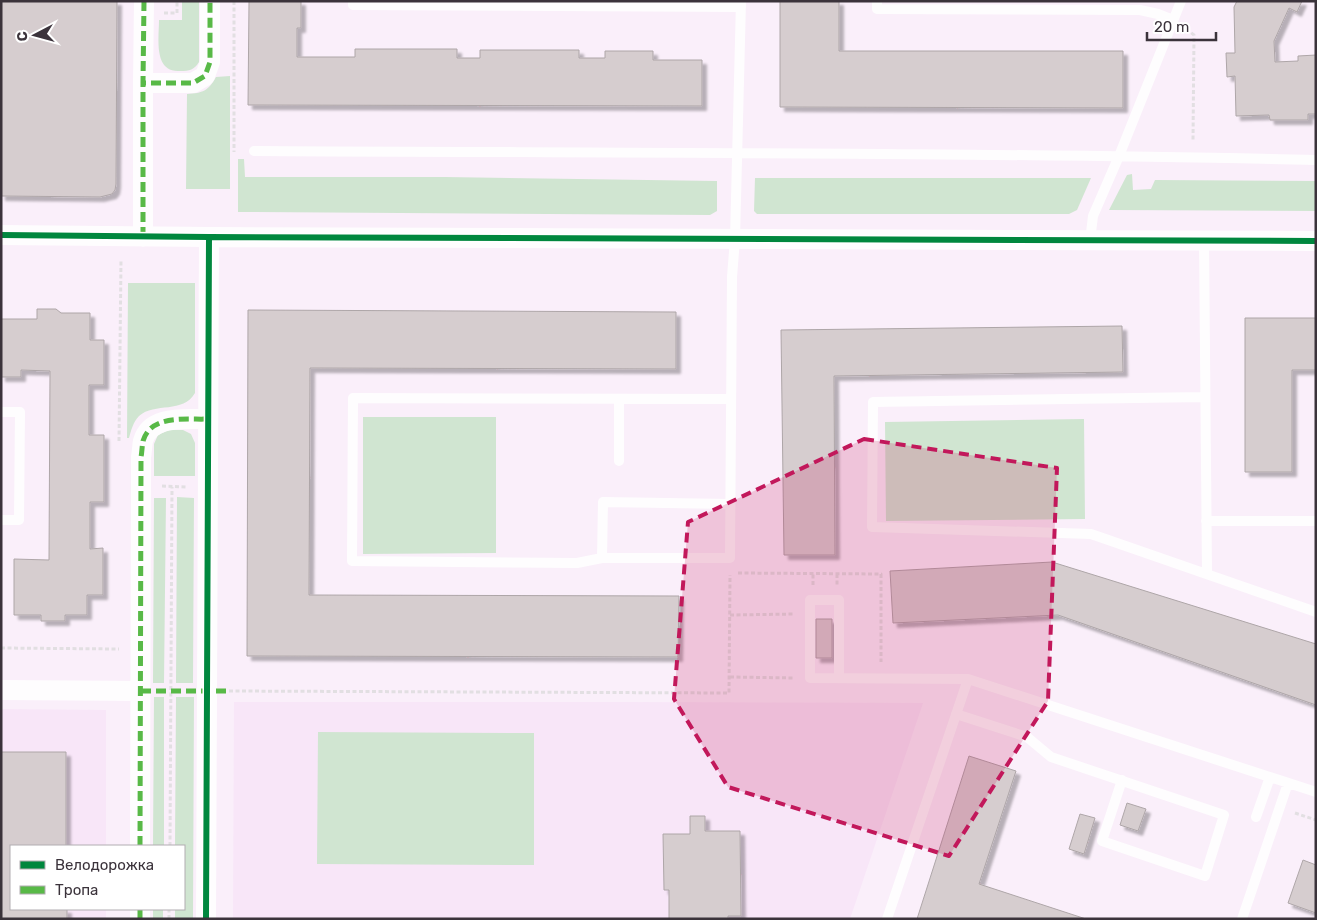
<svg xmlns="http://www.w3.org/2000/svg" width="1317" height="920" font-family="Rubik,sans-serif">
  <defs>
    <filter id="shadow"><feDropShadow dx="4.5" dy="4.5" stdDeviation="1" flood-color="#0004"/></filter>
  </defs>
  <rect width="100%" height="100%" fill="#faeffa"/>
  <path fill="#f8e6f8" d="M 234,702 L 626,702 L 923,703 L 850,919 L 233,919 Z
    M 1,709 L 106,710 L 106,846 L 11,846 L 11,909 L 106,909 L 106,919 L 1,919 Z"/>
  <path fill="#d0e5d1" d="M 182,1 L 199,1 L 199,62 C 194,70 190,71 180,71 C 153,73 159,38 159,20 L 182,20 Z
    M 230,76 L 230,189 L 186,189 L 187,94 C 203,93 208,91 216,77 Z
    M 238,159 L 244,159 L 245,177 L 445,177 L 717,181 L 717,211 L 710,215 L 238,212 Z
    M 1132,174 L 1133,190 L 1151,189 L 1155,180 L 1316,181 L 1316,211 L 1109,210 L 1127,175 Z
    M 755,178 L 1091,178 L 1077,210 L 1069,214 L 757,214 L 754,211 Z
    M 128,283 L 195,283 L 195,393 C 183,414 155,402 139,416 C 133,422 131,431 129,438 L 127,438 Z
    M 363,417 L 496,417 L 496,553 L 363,554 Z
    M 1084,419 L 1085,519 L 886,521 L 885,422 Z
    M 169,430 L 183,430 L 191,434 L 195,443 L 195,476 L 154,476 L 154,444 L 158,435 Z
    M 177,497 L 194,498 L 193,683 L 176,683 Z
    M 154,498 L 166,498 L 164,683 L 153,683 Z
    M 154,697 L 164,697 L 164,846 L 153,846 Z
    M 176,697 L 194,697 L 193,919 L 175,919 L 175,909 L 184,909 L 184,846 L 175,846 Z
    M 318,732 L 534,733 L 534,865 L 317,864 Z
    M 153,909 L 163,909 L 163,919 L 153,919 Z"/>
  <path fill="#d6cdcf" stroke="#aea6a8" filter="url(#shadow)" d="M 1,1 L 117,1 L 116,184 L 115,190 L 112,194 L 100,197 L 1,196 Z
    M 249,1 L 301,1 L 301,28 L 297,28 L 297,57 L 355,57 L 355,49 L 457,49 L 457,58 L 480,58 L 480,50 L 579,50 L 579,58 L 605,58 L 605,51 L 653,51 L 653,60 L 702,60 L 702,106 L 248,105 Z
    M 780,1 L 839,1 L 839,51 L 1123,51 L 1123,108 L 780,107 Z
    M 1237,1 L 1302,1 L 1297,12 L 1289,8 L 1274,41 L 1275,62 L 1298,61 L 1298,56 L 1316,55 L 1316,114 L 1308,114 L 1308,120 L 1270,120 L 1269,115 L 1236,116 L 1235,76 L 1227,77 L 1226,53 L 1235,53 L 1234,7 Z
    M 37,309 L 56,309 L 61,313 L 90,313 L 90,340 L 104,340 L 104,385 L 89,385 L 89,435 L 104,435 L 104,502 L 90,502 L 90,549 L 103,548 L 103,595 L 87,595 L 87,615 L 65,615 L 65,621 L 41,621 L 41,615 L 14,615 L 14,559 L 49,560 L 50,371 L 21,370 L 21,377 L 1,377 L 1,319 L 37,319 Z
    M 248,310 L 676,312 L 676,369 L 310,368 L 309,595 L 679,596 L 678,657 L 247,656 Z
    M 1245,318 L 1316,318 L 1316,370 L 1292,370 L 1292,472 L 1245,472 Z
    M 1122,326 L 1123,372 L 834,376 L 835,555 L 784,555 L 781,330 Z
    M 1052,562 L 1316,644 L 1316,705 L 1058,615 L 893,623 L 890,571 Z
    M 816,619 L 832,619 L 832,658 L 816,658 Z
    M 1,752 L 66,752 L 66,846 L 11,846 L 11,909 L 67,909 L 67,919 L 1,919 Z
    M 969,756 L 1016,771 L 979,884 L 1086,919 L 917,919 Z
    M 1127,803 L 1146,809 L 1138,831 L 1120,825 Z
    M 1080,814 L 1095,818 L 1084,854 L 1069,849 Z
    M 690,816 L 705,816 L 705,831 L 740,831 L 741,916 L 728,916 L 728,919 L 669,919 L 669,890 L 664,890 L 663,834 L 690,834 Z
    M 1303,860 L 1316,865 L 1316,913 L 1288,903 Z"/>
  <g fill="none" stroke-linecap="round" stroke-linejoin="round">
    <path stroke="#e2dfe2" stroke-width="3" stroke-dasharray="4 2.5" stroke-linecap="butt" d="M 234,1 L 234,152
      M 164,13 L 177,13 L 177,1
      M 1186,29 L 1194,35 L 1193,141
      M 119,441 L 121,259
      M 162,486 L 188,487
      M 738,573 L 881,574 L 881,662
      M 837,574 L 837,585
      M 813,585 L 813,573
      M 730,615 L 795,614
      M 1,648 L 119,649
      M 730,677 L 795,678
      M 229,691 L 729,693 L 730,575
      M 1295,813 L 1316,820
      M 170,846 L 172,487
      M 169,919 L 169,909"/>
    <path stroke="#fefdfe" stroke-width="10" d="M 353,1 L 353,5 L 741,7
      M 877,1 L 877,9 L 1140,10 L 1158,14 L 1173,20
      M 254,151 C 608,153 962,152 1316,160
      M 1090,241 L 1093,216 L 1119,156 L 1181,1
      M 1204,241 L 1207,573
      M 1205,397 L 873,402 L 872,527 L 1091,534 L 1316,612
      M 731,399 L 353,398 L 352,561 L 577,563 L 602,558 L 730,558 L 732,277 L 735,239 L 741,1
      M 1,412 L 20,412 L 19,520 L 1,520
      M 619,461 L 619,399
      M 1206,521 L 1316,521
      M 602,558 L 603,502 L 730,504
      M 839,678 L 839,600 L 810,600 L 810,678 L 968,679 L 1316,792
      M 956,714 L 1027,737 L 1051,757 L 1224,815 L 1205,876 L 1102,841 L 1122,780
      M 1256,817 L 1270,777
      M 887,919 L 968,679
      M 1242,919 L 1288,783"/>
    <path stroke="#fefdfe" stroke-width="20" d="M 144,1 L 143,83 L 193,83 L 205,76 L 210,62 L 210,1
      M 1,235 L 209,237 L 1316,241
      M 143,237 L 143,83
      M 1,690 L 141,691
      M 140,846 L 141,457 C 142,452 142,446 143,441 C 151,414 186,420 208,419
      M 140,919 L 140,909
      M 206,919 L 209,237"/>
    <path stroke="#58b947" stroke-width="5" stroke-dasharray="10 5" stroke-linecap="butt" d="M 144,1 L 143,83 L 193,83 L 205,76 L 210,62 L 210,1
      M 143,237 L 143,83
      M 141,691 L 229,691
      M 140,846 L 141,457 C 142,452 142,446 143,441 C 151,414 186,420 208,419
      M 140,919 L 140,909"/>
    <g stroke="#fff" stroke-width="9">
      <path id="cycleway" d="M 1,235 L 209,237 L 1316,241
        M 206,919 L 209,237"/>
    </g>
    <use href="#cycleway" stroke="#00873e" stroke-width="6"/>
  </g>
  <path fill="#c2185b" fill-opacity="0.2" stroke="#c2185b" stroke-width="4" stroke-dasharray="10 6" stroke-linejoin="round" d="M 864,439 L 1057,468 L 1048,701 L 949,856 L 728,787 L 674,699 L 688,522 Z"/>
  <rect width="1317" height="920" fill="none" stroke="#3b333b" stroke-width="5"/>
  <rect x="10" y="845" width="175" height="65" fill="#ffffff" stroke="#b1adb1"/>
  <rect x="20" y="861" width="25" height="8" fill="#00873e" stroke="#b1adb1"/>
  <text x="55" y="870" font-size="15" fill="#3b333b">Велодорожка</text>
  <rect x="20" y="886" width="25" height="8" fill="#58b947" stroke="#b1adb1"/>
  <text x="55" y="895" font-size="15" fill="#3b333b">Тропа</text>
  <g transform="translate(35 35) rotate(264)" stroke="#ffffff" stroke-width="4" paint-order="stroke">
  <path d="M0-4L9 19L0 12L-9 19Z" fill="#3b333b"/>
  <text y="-8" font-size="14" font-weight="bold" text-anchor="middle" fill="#3b333b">С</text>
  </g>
  <path d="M1147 32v8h69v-8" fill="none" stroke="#3b333b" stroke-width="2.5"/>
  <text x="1154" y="32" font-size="15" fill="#3b333b" stroke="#ffffff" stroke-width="4" paint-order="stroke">20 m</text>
</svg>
